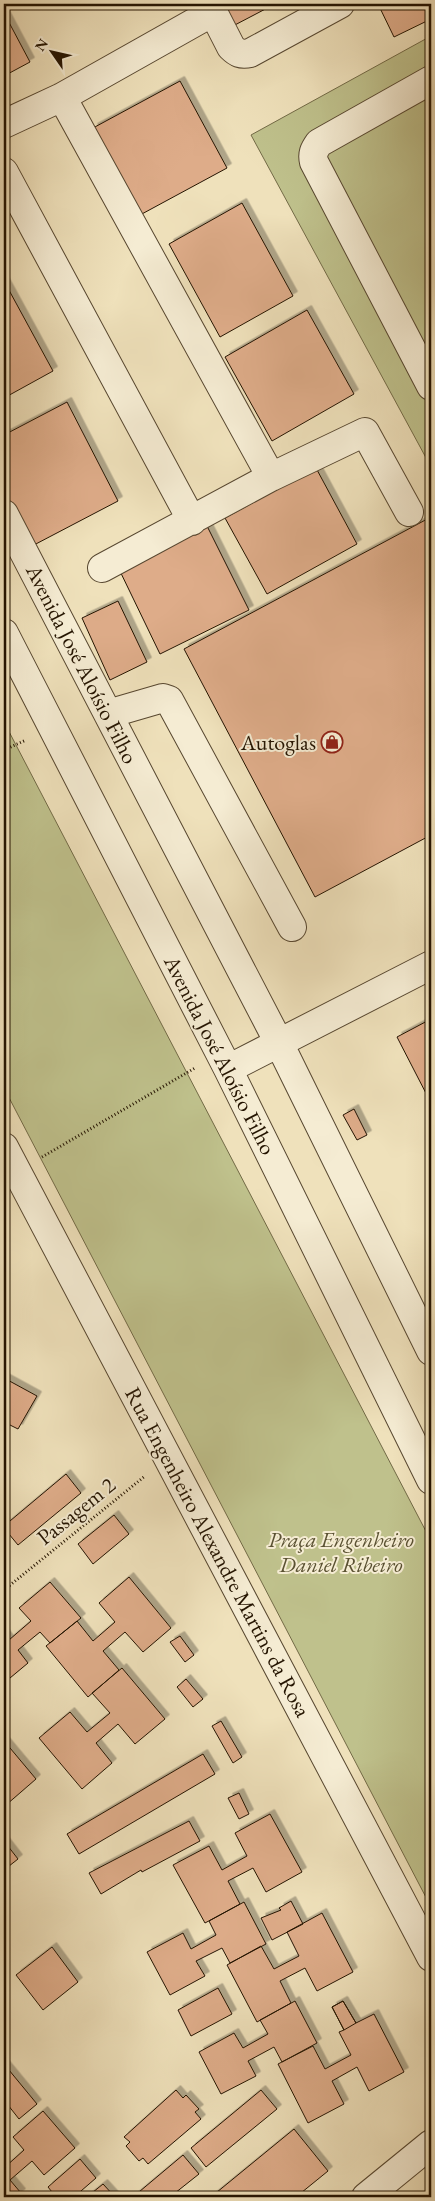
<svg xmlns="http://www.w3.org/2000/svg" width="435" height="2201" font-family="'EB Garamond',serif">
  <defs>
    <filter id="shadow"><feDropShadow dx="4.5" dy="-4.5" stdDeviation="0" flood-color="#0004"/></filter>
  </defs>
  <rect width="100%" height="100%" fill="#efe1bb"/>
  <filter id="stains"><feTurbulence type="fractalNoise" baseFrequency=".004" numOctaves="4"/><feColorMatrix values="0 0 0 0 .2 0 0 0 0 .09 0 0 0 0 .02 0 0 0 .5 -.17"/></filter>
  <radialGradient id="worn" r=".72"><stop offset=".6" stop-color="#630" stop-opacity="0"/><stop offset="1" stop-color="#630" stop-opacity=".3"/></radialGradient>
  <path fill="#bfc18c" stroke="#726a46" d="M 431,36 L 431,467 L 251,135 Z
    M 4,722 L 431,1541 L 431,1907 L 4,1088 Z"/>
  <path fill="#deac89" stroke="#241401" filter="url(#shadow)" d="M 219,4 L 275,4 L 231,27 Z
    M 378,4 L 431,4 L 431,19 L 394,37 Z
    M 4,13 L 30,62 L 4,76 Z
    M 180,81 L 227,168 L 140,215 L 93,128 Z
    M 242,203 L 293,296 L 220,337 L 169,244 Z
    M 4,281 L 53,371 L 4,398 Z
    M 307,310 L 354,394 L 272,441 L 225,357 Z
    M 67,402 L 118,501 L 32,546 L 4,491 L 4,435 Z
    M 316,468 L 357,544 L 267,594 L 225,518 Z
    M 431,517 L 431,835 L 315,897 L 184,649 Z
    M 205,522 L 249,610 L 160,654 L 117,565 Z
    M 118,601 L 147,662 L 110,680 L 82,618 Z
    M 431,1019 L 431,1103 L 397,1037 Z
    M 354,1109 L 367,1135 L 357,1140 L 343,1115 Z
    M 4,1378 L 37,1396 L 18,1429 L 4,1422 Z
    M 66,1474 L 81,1493 L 18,1545 L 4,1528 L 4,1526 Z
    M 114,1515 L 129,1534 L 93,1564 L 78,1544 Z
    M 129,1577 L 171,1628 L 143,1652 L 125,1632 L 103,1651 L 119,1670 L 88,1697 L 46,1646 L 77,1621 L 93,1641 L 115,1622 L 99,1603 Z
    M 50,1582 L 81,1618 L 50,1643 L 40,1632 L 18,1650 L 28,1663 L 4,1683 L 4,1633 L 9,1640 L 31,1621 L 19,1608 Z
    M 180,1636 L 194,1655 L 185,1662 L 170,1642 Z
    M 122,1668 L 165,1719 L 135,1744 L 118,1724 L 96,1743 L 112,1763 L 82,1789 L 39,1738 L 70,1712 L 87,1732 L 110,1713 L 92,1693 Z
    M 186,1679 L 203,1699 L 193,1707 L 177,1687 Z
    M 221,1721 L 242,1757 L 233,1763 L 212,1726 Z
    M 5,1742 L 36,1779 L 6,1805 L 4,1802 Z
    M 203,1754 L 215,1774 L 79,1854 L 67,1834 Z
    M 239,1793 L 249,1814 L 239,1819 L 228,1798 Z
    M 270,1814 L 302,1872 L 266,1892 L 253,1868 L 228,1881 L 240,1904 L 205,1923 L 173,1865 L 209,1846 L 222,1870 L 247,1856 L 235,1833 Z
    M 189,1821 L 200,1841 L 142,1872 L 141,1870 L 101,1894 L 89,1873 Z
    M 4,1841 L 18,1859 L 4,1870 Z
    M 291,1901 L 303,1924 L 272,1940 L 261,1918 L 281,1910 L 279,1908 Z
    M 244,1902 L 266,1944 L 230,1963 L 222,1948 L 196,1961 L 205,1976 L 170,1995 L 147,1952 L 183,1933 L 191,1949 L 216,1935 L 209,1921 Z
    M 322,1913 L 353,1972 L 317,1991 L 305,1968 L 280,1981 L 291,2003 L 257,2022 L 227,1965 L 261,1946 L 274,1969 L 299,1956 L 287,1932 Z
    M 52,1947 L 78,1982 L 43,2010 L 16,1975 Z
    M 218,1988 L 232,2014 L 191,2036 L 178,2010 Z
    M 295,2001 L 317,2043 L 282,2062 L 274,2047 L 248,2061 L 256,2076 L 221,2094 L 199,2052 L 234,2033 L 243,2048 L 268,2034 L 260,2020 Z
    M 343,2001 L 356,2023 L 374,2014 L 404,2072 L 369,2091 L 357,2067 L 332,2081 L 344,2104 L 308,2123 L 278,2064 L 313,2046 L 325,2069 L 351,2055 L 339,2032 L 344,2030 L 332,2007 Z
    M 343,2001 L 356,2023 L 344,2030 L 332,2007 Z
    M 4,2064 L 37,2104 L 19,2119 L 4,2100 Z
    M 176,2090 L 183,2098 L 186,2095 L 199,2109 L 195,2112 L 201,2119 L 148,2164 L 143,2158 L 139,2161 L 126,2146 L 130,2142 L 124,2137 Z
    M 261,2090 L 277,2109 L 206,2167 L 191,2148 Z
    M 43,2111 L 75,2148 L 44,2175 L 32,2161 L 10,2180 L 21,2193 L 16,2197 L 4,2197 L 4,2168 L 24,2150 L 13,2137 Z
    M 294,2129 L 328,2171 L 296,2197 L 211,2197 Z
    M 183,2155 L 199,2174 L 170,2197 L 133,2197 Z
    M 80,2159 L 96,2178 L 74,2197 L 56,2197 L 48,2187 Z
    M 103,2184 L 115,2197 L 87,2197 Z"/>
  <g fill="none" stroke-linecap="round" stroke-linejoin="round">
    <g stroke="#574730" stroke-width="30">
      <path id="minor" d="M 209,4 L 231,47 C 237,53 241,55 250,53 L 340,4
        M 431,80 L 319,143 C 314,150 312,154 314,162 L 431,386
        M 62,97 L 271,477
        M 4,124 L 62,97 L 213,12
        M 4,172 L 192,521
        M 4,514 L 279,1043 L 431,1351
        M 102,568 L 271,477 L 365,432 L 409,512
        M 4,633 L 228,1069 L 431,1480
        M 108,714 L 163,698 L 169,700 L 292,927
        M 228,1069 L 431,965
        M 4,1147 L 431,1957
        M 366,2197 L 431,2144"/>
    </g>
    <path stroke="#241401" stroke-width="3" stroke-dasharray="1 2.5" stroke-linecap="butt" d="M 4,750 L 26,740
      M 42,1157 L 195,1068
      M 4,1590 L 145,1476"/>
    <use href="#minor" stroke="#f5ecd3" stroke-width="28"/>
  </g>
  <defs>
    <g id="shop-ring" transform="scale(1.125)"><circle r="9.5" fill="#f5ecd3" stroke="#8f2418" stroke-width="1.5"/><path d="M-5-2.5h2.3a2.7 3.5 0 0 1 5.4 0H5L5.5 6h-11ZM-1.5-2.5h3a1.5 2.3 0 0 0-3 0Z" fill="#8f2418"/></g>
  </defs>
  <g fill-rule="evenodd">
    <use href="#shop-ring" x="332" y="742"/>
  </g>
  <g text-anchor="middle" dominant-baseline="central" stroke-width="4" stroke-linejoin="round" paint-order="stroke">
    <g font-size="22" fill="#241401" stroke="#f5ecd3">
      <text transform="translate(82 664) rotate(63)">Avenida José Aloísio Filho</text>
      <text transform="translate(220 1055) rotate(63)">Avenida José Aloísio Filho</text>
      <text transform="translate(76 1511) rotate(-39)">Passagem 2</text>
      <text transform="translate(218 1552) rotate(62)">Rua Engenheiro Alexandre Martins da Rosa</text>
    </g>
    <g font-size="22" fill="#241401" stroke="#f5ecd3" text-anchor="end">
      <text x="316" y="742">Autoglas</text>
    </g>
    <g font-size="22" font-style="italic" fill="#5a5132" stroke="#f5ecd3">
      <text x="341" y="1539">Praça Engenheiro<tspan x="341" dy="25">Daniel Ribeiro</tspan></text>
    </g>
  </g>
  <rect width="435" height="2201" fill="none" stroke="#efe1bb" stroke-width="20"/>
  <rect x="5" y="5" width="425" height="2191" fill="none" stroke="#241401" stroke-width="2.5"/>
  <rect x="10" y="10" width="415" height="2181" fill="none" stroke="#241401"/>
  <g transform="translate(52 52) rotate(304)" stroke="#f5ecd3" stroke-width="4" paint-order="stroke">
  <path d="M0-4L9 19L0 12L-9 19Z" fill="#241401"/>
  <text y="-8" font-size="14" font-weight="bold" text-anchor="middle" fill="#241401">N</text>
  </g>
  <rect width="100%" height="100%" filter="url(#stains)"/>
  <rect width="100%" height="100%" fill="url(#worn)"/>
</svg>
